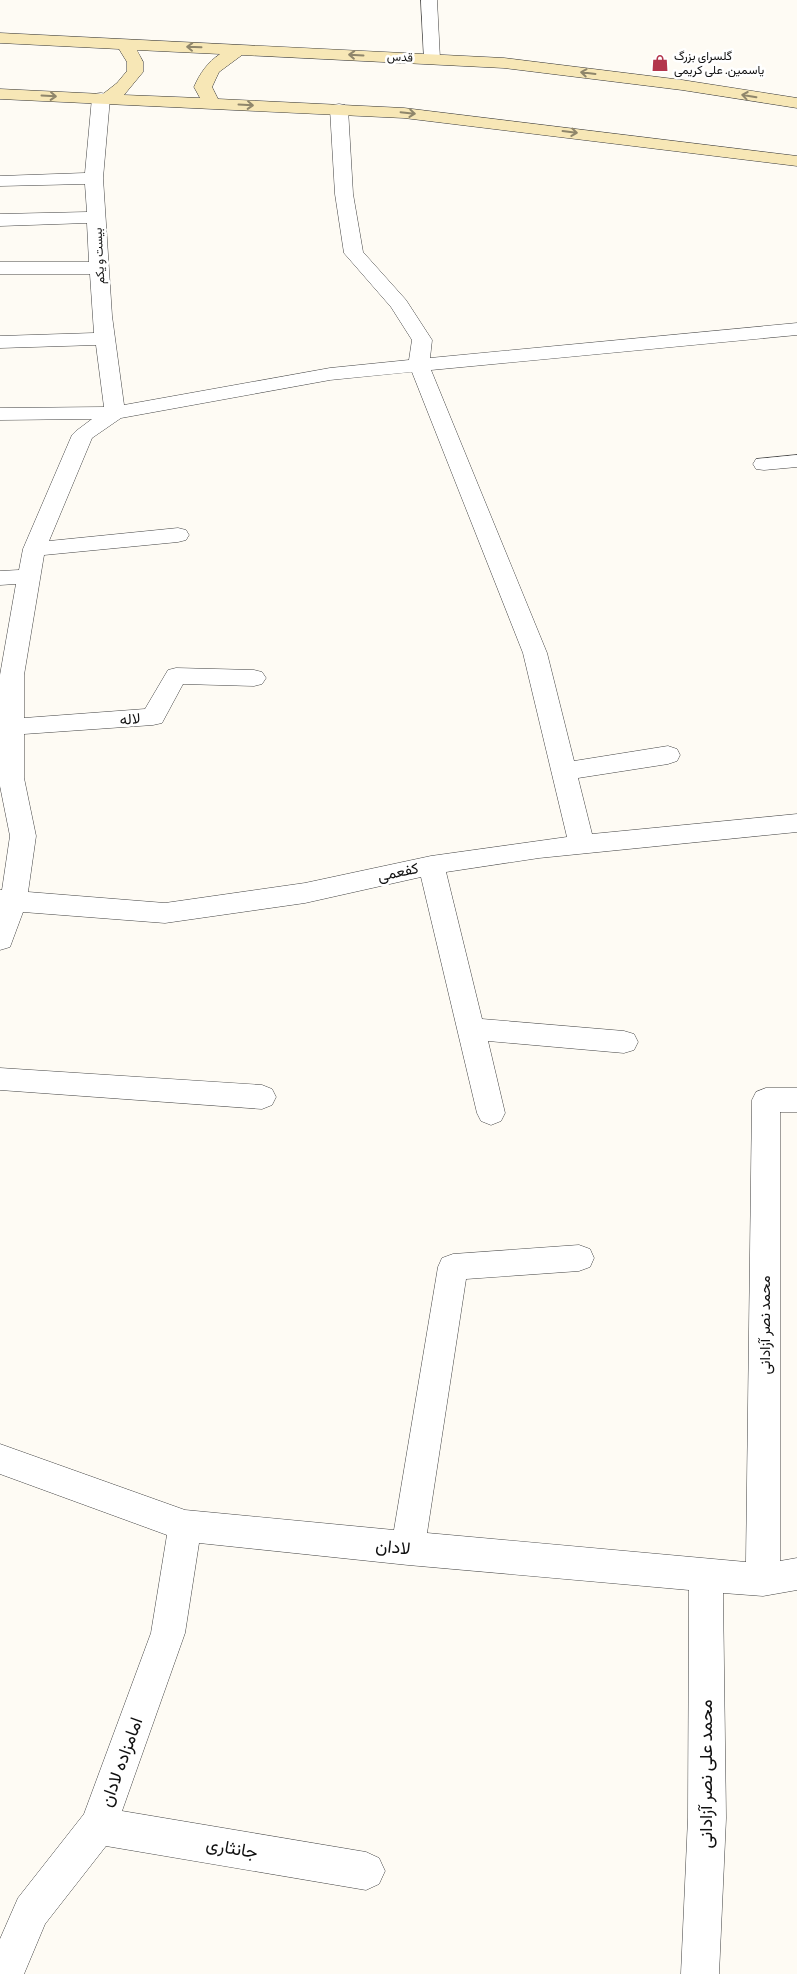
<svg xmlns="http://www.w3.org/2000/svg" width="797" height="1974" font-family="'Crimson Pro',Vazirmatn,serif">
  <rect width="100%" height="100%" fill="#fefbf4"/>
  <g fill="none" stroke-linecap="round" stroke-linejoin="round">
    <g stroke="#434343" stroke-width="1">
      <path id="minor" d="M 421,0 L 437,0 L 440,59 L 438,63 L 426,63 L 424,59 Z
        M 101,93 L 107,94 L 110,98 L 103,178 L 112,316 L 124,405 L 330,368 L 409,360 L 412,340 L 391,307 L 344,253 L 335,194 L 330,109 L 333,105 L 339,104 L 345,105 L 348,109 L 353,194 L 363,252 L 406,300 L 432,340 L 430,358 L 797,323 L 797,335 L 431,370 L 547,653 L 574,761 L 668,746 L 677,749 L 680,755 L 677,761 L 668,764 L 578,778 L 592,834 L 797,814 L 797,832 L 539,858 L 446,872 L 482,1019 L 624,1031 L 634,1034 L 638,1042 L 634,1050 L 624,1053 L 488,1041 L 505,1113 L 501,1121 L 491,1125 L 481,1121 L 477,1113 L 421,877 L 305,903 L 165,923 L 23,912 L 10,947 L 0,950 L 0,890 L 2,890 L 10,836 L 0,786 L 0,675 L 16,584 L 0,585 L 0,571 L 19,570 L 23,549 L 72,435 L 76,431 L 92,419 L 0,420 L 0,408 L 104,407 L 96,345 L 0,348 L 0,336 L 94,333 L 90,274 L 0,274 L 0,262 L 89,262 L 87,223 L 0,226 L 0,214 L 87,212 L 85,184 L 0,186 L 0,176 L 85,173 L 92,98 L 95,94 ZM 412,372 L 523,653 L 567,837 L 431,856 L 305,883 L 165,903 L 28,892 L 36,836 L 24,778 L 24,734 L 153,725 L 162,723 L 183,684 L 254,686 L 262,684 L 266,678 L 262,672 L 254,670 L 176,668 L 168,670 L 145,709 L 24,718 L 24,675 L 44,555 L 178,542 L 186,540 L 189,535 L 186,530 L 178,528 L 49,541 L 92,438 L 121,418 L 330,380 Z
        M 797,455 L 797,467 L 764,470 L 756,469 L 753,464 L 756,459 Z
        M 0,1068 L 262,1085 L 272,1089 L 276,1097 L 272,1105 L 262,1109 L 0,1090 Z
        M 766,1088 L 797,1088 L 797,1112 L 780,1112 L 780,1561 L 797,1558 L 797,1590 L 763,1596 L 723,1593 L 726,1818 L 719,1974 L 681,1974 L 688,1818 L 689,1590 L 408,1565 L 199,1543 L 185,1633 L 122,1811 L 366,1852 L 379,1858 L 385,1871 L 379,1884 L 366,1890 L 106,1846 L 45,1924 L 24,1974 L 0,1974 L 0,1939 L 18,1898 L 84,1814 L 151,1633 L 167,1535 L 0,1474 L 0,1444 L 185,1510 L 394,1530 L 438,1267 L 442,1258 L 453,1254 L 579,1245 L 590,1249 L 594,1258 L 590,1267 L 579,1271 L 466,1279 L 427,1533 L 746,1562 L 752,1100 L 756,1092 Z"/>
    </g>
    <g stroke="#323232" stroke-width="1">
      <path id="secondary" d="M 0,33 L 504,58 L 682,80 L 797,98 L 797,108 L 682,90 L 504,68 L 242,55 L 219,72 L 212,87 L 218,99 L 404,108 L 797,156 L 797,166 L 404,118 L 0,99 L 0,89 L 103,94 L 117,83 L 127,71 L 127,62 L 119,49 L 0,43 ZM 137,50 L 220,54 C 208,62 200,73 194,87 L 200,98 L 124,95 L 143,72 L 143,62 Z"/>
    </g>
    <use href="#minor" fill="#fff" fill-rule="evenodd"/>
    <use href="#secondary" fill="#f7e7b6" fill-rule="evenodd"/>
  </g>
  <defs><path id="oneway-shaft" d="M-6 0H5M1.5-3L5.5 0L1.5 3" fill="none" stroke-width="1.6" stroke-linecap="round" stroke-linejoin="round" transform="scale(1.25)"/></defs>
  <g stroke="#8f866b">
    <use href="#oneway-shaft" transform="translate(194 47) rotate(-178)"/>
    <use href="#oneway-shaft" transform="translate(356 55) rotate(-177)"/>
    <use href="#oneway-shaft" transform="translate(588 73) rotate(-173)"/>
    <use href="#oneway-shaft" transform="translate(49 96) rotate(3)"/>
    <use href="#oneway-shaft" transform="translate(749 96) rotate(-171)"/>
    <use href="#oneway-shaft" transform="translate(246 105) rotate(3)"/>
    <use href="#oneway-shaft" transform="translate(408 113) rotate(6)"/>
    <use href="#oneway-shaft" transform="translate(570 132) rotate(7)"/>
  </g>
  <defs>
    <g id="shop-bare" transform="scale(1.35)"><path d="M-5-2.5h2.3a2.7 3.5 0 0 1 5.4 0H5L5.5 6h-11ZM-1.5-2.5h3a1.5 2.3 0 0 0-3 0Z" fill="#b3354c" stroke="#fff" stroke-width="2.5" paint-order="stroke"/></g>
  </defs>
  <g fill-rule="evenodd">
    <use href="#shop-bare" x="660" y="63"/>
  </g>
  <g text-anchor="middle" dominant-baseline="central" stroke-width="5" stroke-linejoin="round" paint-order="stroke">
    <g font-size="12" fill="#101010" stroke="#fff" text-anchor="start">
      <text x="674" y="56">گلسرای بزرگ<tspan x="674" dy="14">یاسمین. علی کریمی</tspan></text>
    </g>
    <g font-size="12" fill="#101010" stroke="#fff">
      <text transform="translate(400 57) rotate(3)">قدس</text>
      <text transform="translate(99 256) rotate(-93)">بیست و یکم</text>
    </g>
    <g font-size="15" fill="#101010" stroke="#fff">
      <text transform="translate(130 719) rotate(-4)">لاله</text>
      <text transform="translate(398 872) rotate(-12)">کفعمی</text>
      <text transform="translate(765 1325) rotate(-90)">محمد نصر آزادانی</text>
    </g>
    <g font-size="18" fill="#101010" stroke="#fff">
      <text transform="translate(393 1547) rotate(6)">لادان</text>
      <text transform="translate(121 1762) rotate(-70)">امامزاده لادان</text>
      <text transform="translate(706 1774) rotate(-90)">محمد علی نصر آزادانی</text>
      <text transform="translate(232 1848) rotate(10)">جانثاری</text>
    </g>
  </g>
</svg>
